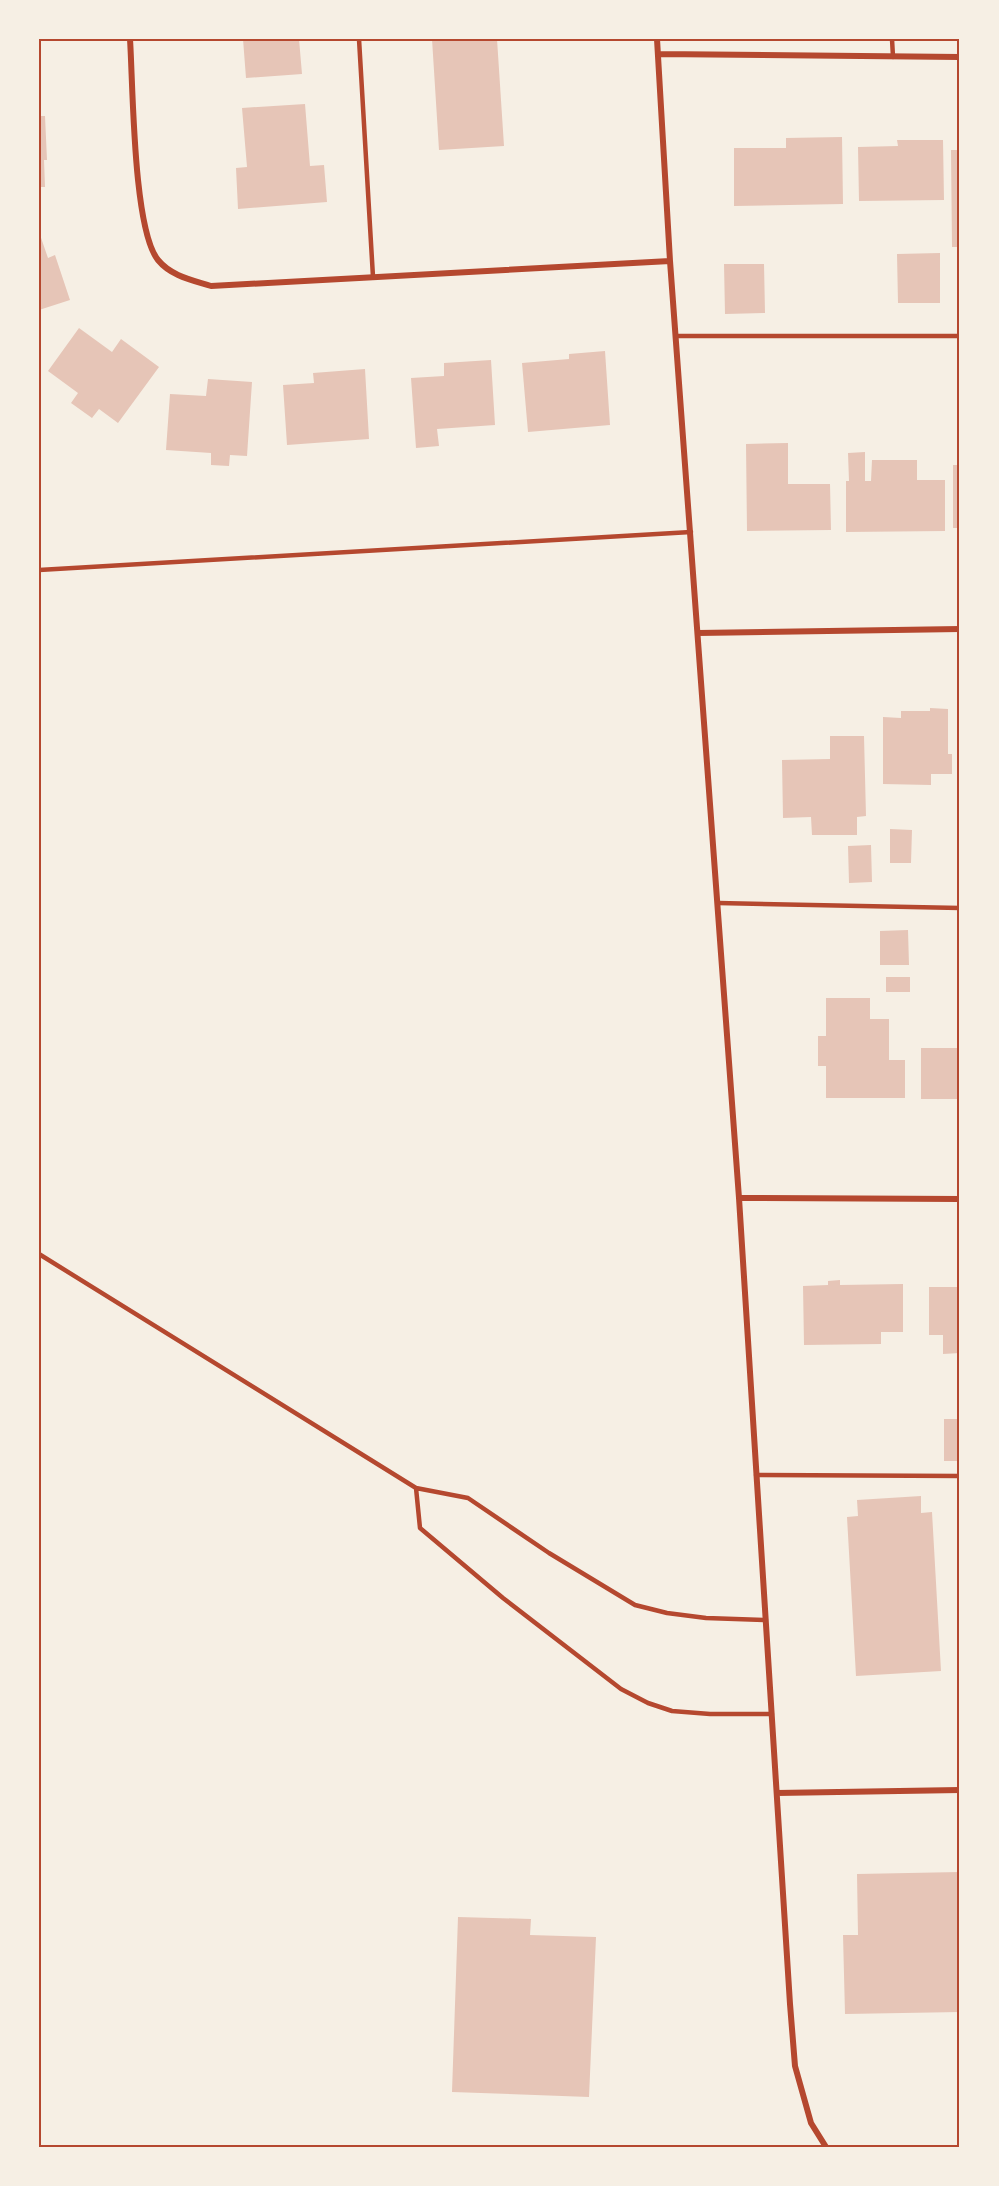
<svg xmlns="http://www.w3.org/2000/svg" width="999" height="2186" font-family="'Noto Sans',sans-serif">
  <rect width="100%" height="100%" fill="#f6efe4"/>
  <path fill="#e6c5b7" d="M 243,39 L 299,39 L 302,74 L 246,78 Z
    M 432,39 L 497,39 L 504,146 L 439,150 Z
    M 305,104 L 310,166 L 324,165 L 327,202 L 238,209 L 236,168 L 247,167 L 242,108 Z
    M 39,116 L 45,116 L 47,160 L 44,160 L 45,187 L 39,187 Z
    M 842,137 L 843,204 L 734,206 L 734,148 L 786,148 L 786,138 Z
    M 897,140 L 943,140 L 944,200 L 859,201 L 858,147 L 898,146 Z
    M 951,150 L 960,150 L 960,247 L 952,247 Z
    M 39,232 L 48,258 L 55,255 L 70,300 L 39,310 Z
    M 940,253 L 940,303 L 898,303 L 897,254 Z
    M 724,264 L 764,264 L 765,313 L 725,314 Z
    M 79,328 L 112,352 L 121,339 L 159,367 L 118,423 L 99,409 L 92,418 L 71,403 L 78,393 L 48,371 Z
    M 605,351 L 610,425 L 528,432 L 522,363 L 569,359 L 569,354 Z
    M 491,360 L 495,425 L 437,429 L 439,446 L 416,448 L 411,378 L 444,376 L 444,363 Z
    M 365,369 L 369,439 L 287,445 L 283,385 L 314,383 L 313,373 Z
    M 208,379 L 252,382 L 247,456 L 230,455 L 229,466 L 211,465 L 211,453 L 166,450 L 170,394 L 206,396 Z
    M 788,443 L 788,484 L 830,484 L 831,530 L 747,531 L 746,444 Z
    M 865,452 L 865,481 L 871,481 L 872,460 L 917,460 L 917,480 L 945,480 L 945,531 L 846,532 L 846,481 L 849,481 L 848,453 Z
    M 953,465 L 960,465 L 960,528 L 953,528 Z
    M 930,708 L 948,709 L 948,754 L 952,754 L 952,774 L 931,774 L 931,785 L 883,784 L 883,717 L 901,718 L 901,711 L 930,711 Z
    M 830,736 L 864,736 L 866,816 L 857,817 L 857,835 L 812,835 L 811,817 L 783,818 L 782,760 L 830,759 Z
    M 890,829 L 912,830 L 911,863 L 890,863 Z
    M 871,845 L 872,882 L 849,883 L 848,846 Z
    M 908,930 L 909,965 L 880,965 L 880,931 Z
    M 886,977 L 910,977 L 910,992 L 886,992 Z
    M 826,998 L 870,998 L 870,1019 L 889,1019 L 889,1060 L 905,1060 L 905,1098 L 826,1098 L 826,1066 L 818,1066 L 818,1036 L 826,1036 Z
    M 921,1048 L 960,1048 L 960,1099 L 921,1099 Z
    M 840,1280 L 840,1285 L 903,1284 L 903,1332 L 881,1332 L 881,1344 L 804,1345 L 803,1286 L 828,1285 L 828,1281 Z
    M 929,1287 L 960,1287 L 960,1353 L 943,1354 L 943,1335 L 929,1335 Z
    M 944,1419 L 960,1419 L 960,1461 L 944,1461 Z
    M 921,1496 L 921,1513 L 932,1512 L 941,1671 L 856,1676 L 847,1517 L 858,1516 L 857,1500 Z
    M 960,1872 L 960,2012 L 845,2014 L 843,1935 L 858,1935 L 857,1874 Z
    M 458,1917 L 531,1919 L 530,1935 L 596,1937 L 589,2097 L 452,2092 Z"/>
  <g fill="none" stroke-linecap="round" stroke-linejoin="round">
    <path stroke="#b5482f" stroke-width="4.5" d="M 359,39 L 373,277
      M 892,39 L 893,57
      M 676,336 L 960,336
      M 39,570 L 691,532
      M 718,903 L 960,908
      M 39,1254 L 416,1488 L 468,1498 L 549,1553 L 635,1605 L 667,1613 L 706,1618 L 766,1620
      M 756,1475 L 960,1476
      M 416,1488 L 420,1528 L 503,1598 L 621,1689 L 648,1703 L 672,1711 L 710,1714 L 772,1714"/>
    <path stroke="#b5482f" stroke-width="6" d="M 130,39 C 133,84 133,229 158,260 C 171,276 192,280 211,286 L 670,261
      M 657,39 L 670,261 L 739,1198 L 790,2004 L 795,2066 L 811,2123 L 826,2147
      M 658,54 L 960,57
      M 698,633 L 960,629
      M 739,1198 L 960,1199
      M 777,1793 L 960,1790"/>
  </g>
  <rect width="999" height="2186" fill="none" stroke="#f6efe4" stroke-width="81"/>
  <rect x="40" y="40" width="918" height="2106" fill="none" stroke="#b5482f" stroke-width="2"/>
</svg>
